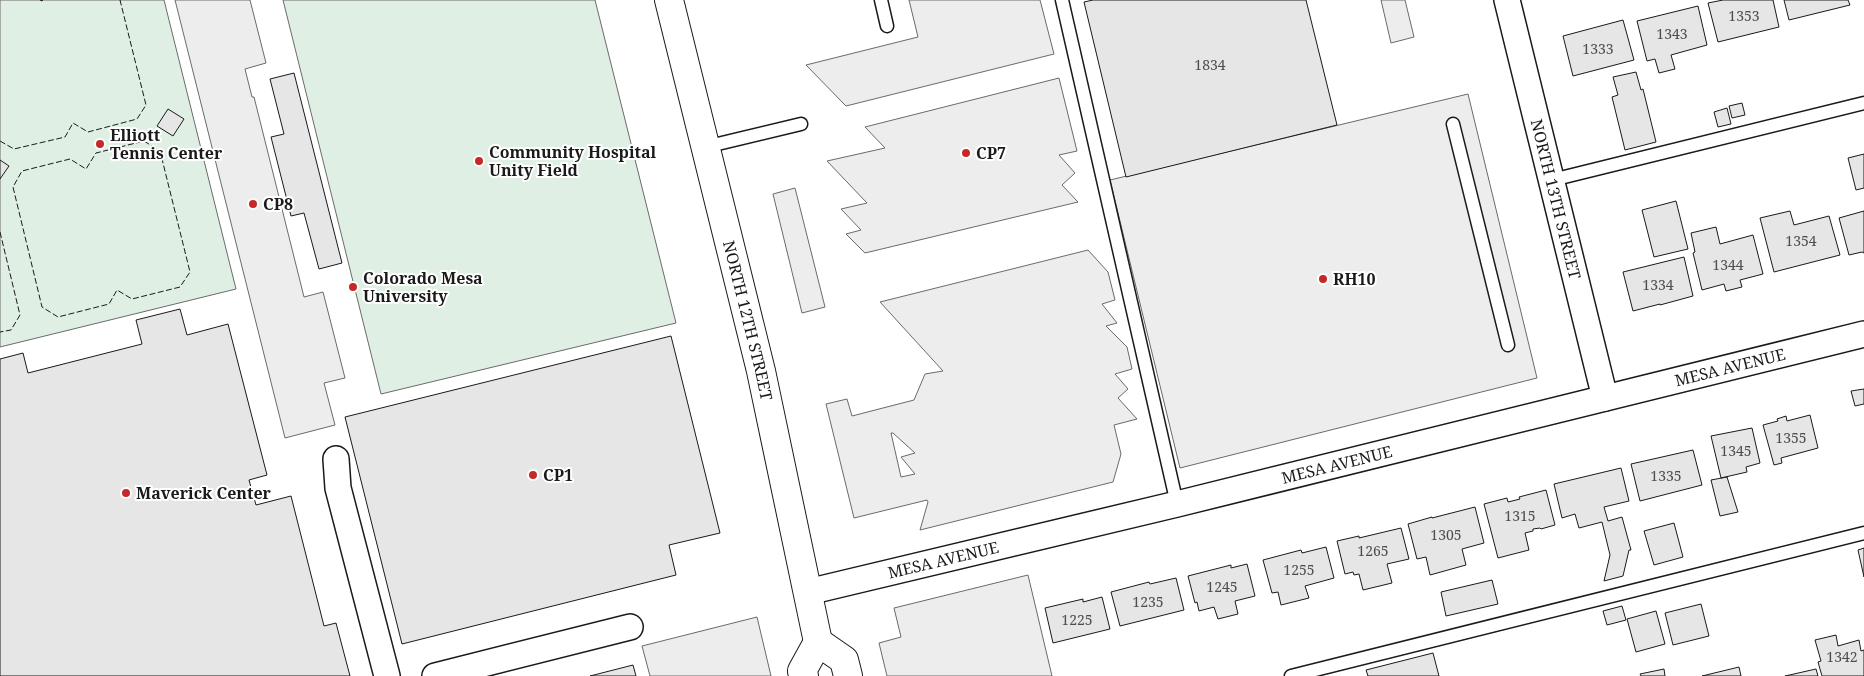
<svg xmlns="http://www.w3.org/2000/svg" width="1864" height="676" font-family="'Noto Serif',serif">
  <rect width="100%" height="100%" fill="#fff"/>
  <path fill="#e0efe3" stroke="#6a6a6a" d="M 0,0 L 164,0 L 236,289 L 0,347 Z
    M 283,0 L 595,0 L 676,323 L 381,394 Z"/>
  <path fill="#ededed" stroke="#6a6a6a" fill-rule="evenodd" d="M 175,0 L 250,0 L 266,63 L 245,69 L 252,97 L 254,97 L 304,297 L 323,292 L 345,378 L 324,383 L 335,425 L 285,438 Z
    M 909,0 L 1040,0 L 1054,54 L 846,106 L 806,65 L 918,37 Z
    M 1381,0 L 1405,0 L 1414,37 L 1391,43 Z
    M 1059,78 L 1077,151 L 1059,155 L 1075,173 L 1062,185 L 1078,202 L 865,253 L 846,234 L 861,230 L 841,209 L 867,203 L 827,161 L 885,148 L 865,127 Z
    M 1468,94 L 1537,378 L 1180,468 L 1110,180 Z
    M 795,188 L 825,307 L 802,313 L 773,194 Z
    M 1088,250 L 1108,272 L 1115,300 L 1102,304 L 1117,323 L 1106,326 L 1127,347 L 1132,369 L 1115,374 L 1128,389 L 1118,398 L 1137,419 L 1114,425 L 1121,454 L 1113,482 L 920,530 L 928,502 L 927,500 L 854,518 L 826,404 L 847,399 L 852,416 L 914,400 L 925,374 L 943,371 L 880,302 ZM 891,433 L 893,433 L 915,453 L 901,457 L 915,474 L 901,477 Z
    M 1028,575 L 1052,676 L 887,676 L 879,643 L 901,637 L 894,608 Z
    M 757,617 L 771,676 L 650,676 L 642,646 Z"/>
  <path fill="#e6e6e6" stroke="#1a1a1a" d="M 1093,0 L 1306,0 L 1337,125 L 1126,177 L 1084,2 Z
    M 1723,0 L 1773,0 L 1779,27 L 1718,42 L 1708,3 Z
    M 1784,0 L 1848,0 L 1850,5 L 1789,20 Z
    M 1698,6 L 1707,45 L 1671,55 L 1675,69 L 1659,73 L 1655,59 L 1647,61 L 1637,21 Z
    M 1623,20 L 1634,60 L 1573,76 L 1563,36 Z
    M 1636,72 L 1641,90 L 1643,89 L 1656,142 L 1625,150 L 1612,97 L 1618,95 L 1613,77 Z
    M 294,73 L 342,263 L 319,269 L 304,213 L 291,216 L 271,137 L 284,134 L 270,79 Z
    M 1742,103 L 1745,115 L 1732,118 L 1729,106 Z
    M 1727,108 L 1731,124 L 1718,127 L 1714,112 Z
    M 168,109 L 184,119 L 173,136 L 157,126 Z
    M 1864,154 L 1864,188 L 1856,190 L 1848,158 Z
    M 0,160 L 9,166 L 0,179 Z
    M 1676,201 L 1688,249 L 1654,257 L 1642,210 Z
    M 1790,211 L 1794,225 L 1829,216 L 1840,255 L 1774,272 L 1760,218 Z
    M 1864,211 L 1864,253 L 1862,252 L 1849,255 L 1839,218 Z
    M 1716,227 L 1720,244 L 1753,235 L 1763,274 L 1740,280 L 1742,287 L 1726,291 L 1724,284 L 1702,290 L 1693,253 L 1695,252 L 1691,233 Z
    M 1684,257 L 1693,296 L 1660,305 L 1660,304 L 1633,311 L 1623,272 Z
    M 180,309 L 187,335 L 228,324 L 267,475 L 249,480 L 256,505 L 291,496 L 324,626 L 336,623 L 350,676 L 0,676 L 0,359 L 23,353 L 28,373 L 142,344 L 136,320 Z
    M 671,336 L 720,533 L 669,545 L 676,575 L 402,644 L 345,417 Z
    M 1864,389 L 1864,404 L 1855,406 L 1851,391 Z
    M 1810,415 L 1818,448 L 1781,458 L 1782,463 L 1774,465 L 1763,425 L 1778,421 L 1777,419 L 1786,416 L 1787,421 Z
    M 1752,428 L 1760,463 L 1746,467 L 1747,472 L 1721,478 L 1711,436 Z
    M 1693,450 L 1702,485 L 1640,501 L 1631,464 Z
    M 1621,468 L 1629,501 L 1604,507 L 1608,521 L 1622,517 L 1631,550 L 1629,550 L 1623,576 L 1604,581 L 1610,555 L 1602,522 L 1579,528 L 1575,514 L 1562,518 L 1554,484 Z
    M 1727,477 L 1738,512 L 1720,516 L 1711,480 Z
    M 1546,490 L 1555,525 L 1541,529 L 1540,528 L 1533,529 L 1533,531 L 1525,533 L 1529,550 L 1498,558 L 1484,504 L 1507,498 L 1508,502 L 1520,499 L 1519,497 Z
    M 1475,507 L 1484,543 L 1462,549 L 1466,565 L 1430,575 L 1426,557 L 1417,559 L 1408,524 L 1432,517 L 1432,518 Z
    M 1674,523 L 1683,557 L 1654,565 L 1644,531 Z
    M 1401,528 L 1409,559 L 1387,564 L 1392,583 L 1363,590 L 1359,574 L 1354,575 L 1353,572 L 1345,574 L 1337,541 L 1359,536 L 1359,538 Z
    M 1326,547 L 1334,578 L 1305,586 L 1309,598 L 1281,605 L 1278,592 L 1272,593 L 1263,560 L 1301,550 L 1302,553 Z
    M 1864,548 L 1864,577 L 1858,550 Z
    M 1247,564 L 1255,596 L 1235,601 L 1238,614 L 1218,619 L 1214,607 L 1199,611 L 1197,602 L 1195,603 L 1188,576 L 1231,565 L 1231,568 Z
    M 1176,578 L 1184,610 L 1120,626 L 1111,592 L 1149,582 L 1150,584 Z
    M 1492,580 L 1498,604 L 1446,616 L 1441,592 Z
    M 1102,597 L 1110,629 L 1053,643 L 1045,608 L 1083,599 L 1083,602 Z
    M 1701,604 L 1709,636 L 1673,645 L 1665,613 Z
    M 1622,606 L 1626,620 L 1607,625 L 1603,611 Z
    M 1656,611 L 1665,644 L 1636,652 L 1627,619 Z
    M 1836,635 L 1838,646 L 1859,640 L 1861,651 L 1864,650 L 1864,676 L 1822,676 L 1818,662 L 1821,661 L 1815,640 Z
    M 1433,653 L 1439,676 L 1368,676 L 1366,670 Z
    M 633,665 L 636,676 L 590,676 Z
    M 1739,667 L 1741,676 L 1702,676 Z
    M 1664,669 L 1665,676 L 1641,676 L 1640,674 Z
    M 1816,669 L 1818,676 L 1785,676 Z"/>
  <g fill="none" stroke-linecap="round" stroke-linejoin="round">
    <g stroke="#1a1a1a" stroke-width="15">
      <path id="lane" d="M 881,0 L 887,26
        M 1062,0 L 1177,504
        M 1453,124 L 1508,345
        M 705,147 L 801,124
        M 1552,180 L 1864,103
        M 1291,676 L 1864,533"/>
    </g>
    <g stroke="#1a1a1a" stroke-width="28">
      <g id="street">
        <path id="s1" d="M 1507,0 L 1605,398"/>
        <path d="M 336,459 L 338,488 L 387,676"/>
        <path id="s2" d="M 808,592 L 1177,504 L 1864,334"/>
        <path d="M 435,676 L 630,627"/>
      </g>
    </g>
    <g stroke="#1a1a1a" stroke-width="30">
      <g id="primary">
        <path id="s3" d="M 669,0 L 761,371 L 818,642"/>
        <path d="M 804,676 L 802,671 L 818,642 L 844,660 L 848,676"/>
      </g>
    </g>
    <use href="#lane" stroke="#fff" stroke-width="12"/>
    <use href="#street" stroke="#fff" stroke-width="25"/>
    <use href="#primary" stroke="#fff" stroke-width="28"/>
    <path stroke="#1a1a1a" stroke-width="1" stroke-dasharray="6 2.5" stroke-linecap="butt" d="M 40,0 L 42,1 L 43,0
      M 0,141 L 14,149 L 65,137 L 73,123 L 88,132 L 137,119 L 146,105 L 120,0
      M 144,141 L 160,151 L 190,272 L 180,287 L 132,299 L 117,290 L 109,304 L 58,317 L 42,307 L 13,187 L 22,171 L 70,159 L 86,169 L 96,153 Z
      M 0,232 L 20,315 L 11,330 L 0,332"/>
  </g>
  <g fill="#c62828" stroke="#fff" stroke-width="2">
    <circle cx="100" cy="144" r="5"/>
    <circle cx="966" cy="153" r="5"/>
    <circle cx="479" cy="161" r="5"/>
    <circle cx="253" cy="204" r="5"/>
    <circle cx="1323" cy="279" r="5"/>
    <circle cx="353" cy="287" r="5"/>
    <circle cx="533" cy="475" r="5"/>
    <circle cx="126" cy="493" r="5"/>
  </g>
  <g text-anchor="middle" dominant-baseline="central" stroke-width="4" stroke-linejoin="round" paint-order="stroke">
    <g font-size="14" fill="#4d4d4d">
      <text x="1744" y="15">1353</text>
      <text x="1672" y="33">1343</text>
      <text x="1598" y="48">1333</text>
      <text x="1210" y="64">1834</text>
      <text x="1801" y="240">1354</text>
      <text x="1728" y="264">1344</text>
      <text x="1658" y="284">1334</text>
      <text x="1791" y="437">1355</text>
      <text x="1736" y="450">1345</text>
      <text x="1666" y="475">1335</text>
      <text x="1520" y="515">1315</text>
      <text x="1446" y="534">1305</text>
      <text x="1373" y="550">1265</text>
      <text x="1299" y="569">1255</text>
      <text x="1222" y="586">1245</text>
      <text x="1148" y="601">1235</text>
      <text x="1077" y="619">1225</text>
      <text x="1842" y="656">1342</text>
    </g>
    <g font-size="16" font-weight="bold" fill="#1a1a1a" stroke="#fff" text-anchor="start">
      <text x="110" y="135">Elliott<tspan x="110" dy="18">Tennis Center</tspan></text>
      <text x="489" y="152">Community Hospital<tspan x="489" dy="18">Unity Field</tspan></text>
      <text x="976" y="153">CP7</text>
      <text x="263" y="204">CP8</text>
      <text x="363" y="278">Colorado Mesa<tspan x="363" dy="18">University</tspan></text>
      <text x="1333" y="279">RH10</text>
      <text x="543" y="475">CP1</text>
      <text x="136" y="493">Maverick Center</text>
    </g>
    <g font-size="16" fill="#1a1a1a" stroke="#fff">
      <text stroke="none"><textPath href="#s1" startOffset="205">NORTH 13TH STREET</textPath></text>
      <text stroke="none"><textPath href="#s3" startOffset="330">NORTH 12TH STREET</textPath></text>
      <text stroke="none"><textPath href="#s2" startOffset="949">MESA AVENUE</textPath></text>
      <text stroke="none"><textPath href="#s2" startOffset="544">MESA AVENUE</textPath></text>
      <text stroke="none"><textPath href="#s2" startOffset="139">MESA AVENUE</textPath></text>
    </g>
  </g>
</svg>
